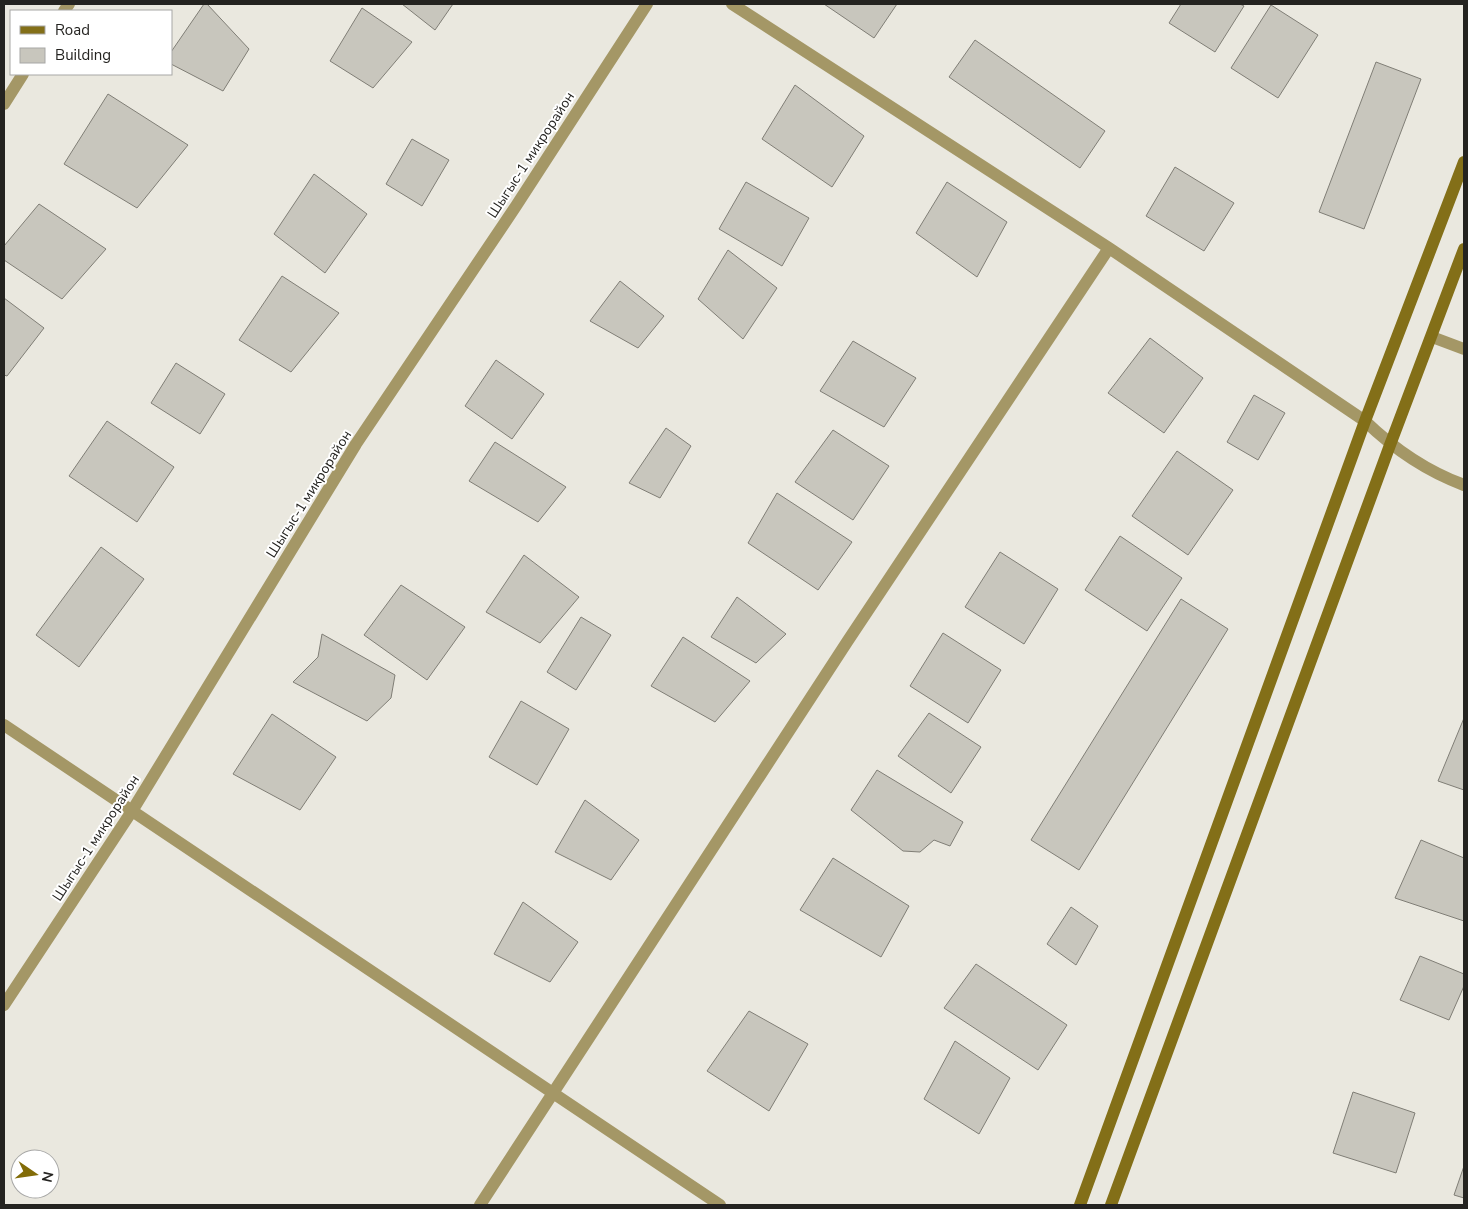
<svg xmlns="http://www.w3.org/2000/svg" width="1468" height="1209" font-family="'Nunito Sans',sans-serif">
  <rect width="100%" height="100%" fill="#eae8df"/>
  <path fill="#c8c6bd" stroke="#807e76" d="M 204,4 L 207,4 L 249,49 L 223,91 L 171,64 L 171,52 Z
    M 402,4 L 453,4 L 435,30 Z
    M 824,4 L 897,4 L 874,38 Z
    M 1181,4 L 1240,4 L 1244,6 L 1215,52 L 1169,23 Z
    M 1271,5 L 1318,35 L 1278,98 L 1231,68 Z
    M 362,8 L 412,42 L 373,88 L 330,61 Z
    M 975,40 L 1105,131 L 1080,168 L 949,77 Z
    M 1376,62 L 1421,79 L 1364,229 L 1319,212 Z
    M 795,85 L 864,136 L 832,187 L 762,139 Z
    M 108,94 L 188,145 L 137,208 L 64,164 Z
    M 412,139 L 449,160 L 422,206 L 386,184 Z
    M 1175,167 L 1234,203 L 1204,251 L 1146,216 Z
    M 314,174 L 367,214 L 325,273 L 274,234 Z
    M 746,182 L 809,218 L 782,266 L 719,229 Z
    M 947,182 L 1007,222 L 977,277 L 916,233 Z
    M 39,204 L 106,249 L 62,299 L 4,260 L 4,246 Z
    M 728,250 L 777,288 L 743,339 L 698,299 Z
    M 282,276 L 339,313 L 291,372 L 239,340 Z
    M 620,281 L 664,316 L 638,348 L 590,321 Z
    M 4,298 L 44,328 L 7,376 L 4,375 Z
    M 1150,338 L 1203,378 L 1164,433 L 1108,393 Z
    M 853,341 L 916,378 L 884,427 L 820,391 Z
    M 496,360 L 544,394 L 512,439 L 465,406 Z
    M 176,363 L 225,394 L 200,434 L 151,403 Z
    M 1254,395 L 1285,413 L 1258,460 L 1227,442 Z
    M 107,421 L 174,467 L 137,522 L 69,476 Z
    M 666,428 L 691,446 L 660,498 L 629,483 Z
    M 833,430 L 889,466 L 853,520 L 795,482 Z
    M 495,442 L 566,487 L 538,522 L 469,481 Z
    M 1177,451 L 1233,490 L 1188,555 L 1132,516 Z
    M 777,493 L 852,542 L 818,590 L 748,543 Z
    M 1120,536 L 1182,578 L 1147,631 L 1085,590 Z
    M 101,547 L 144,579 L 79,667 L 36,635 Z
    M 1000,552 L 1058,589 L 1024,644 L 965,607 Z
    M 524,555 L 579,597 L 540,643 L 486,612 Z
    M 401,585 L 465,627 L 427,680 L 364,635 Z
    M 737,597 L 786,634 L 756,663 L 711,637 Z
    M 1181,599 L 1228,629 L 1079,870 L 1031,840 Z
    M 581,617 L 611,635 L 576,690 L 547,672 Z
    M 943,633 L 1001,670 L 968,723 L 910,686 Z
    M 322,634 L 395,675 L 391,698 L 367,721 L 293,682 L 318,657 Z
    M 683,637 L 750,681 L 715,722 L 651,686 Z
    M 521,701 L 569,729 L 537,785 L 489,757 Z
    M 929,713 L 981,747 L 951,793 L 898,756 Z
    M 272,714 L 336,757 L 300,810 L 233,774 Z
    M 1464,718 L 1464,790 L 1438,781 Z
    M 877,770 L 963,822 L 950,846 L 934,840 L 920,852 L 903,851 L 851,810 Z
    M 585,800 L 639,840 L 611,880 L 555,852 Z
    M 1421,840 L 1464,858 L 1464,921 L 1395,898 Z
    M 833,858 L 909,906 L 881,957 L 800,910 Z
    M 523,902 L 578,942 L 550,982 L 494,954 Z
    M 1071,907 L 1098,926 L 1076,965 L 1047,944 Z
    M 1420,956 L 1464,974 L 1464,986 L 1449,1020 L 1400,1000 Z
    M 976,964 L 1067,1025 L 1038,1070 L 944,1008 Z
    M 749,1011 L 808,1044 L 769,1111 L 707,1071 Z
    M 955,1041 L 1010,1078 L 979,1134 L 924,1099 Z
    M 1353,1092 L 1415,1113 L 1396,1173 L 1333,1153 Z
    M 1464,1166 L 1464,1198 L 1454,1195 Z"/>
  <g fill="none" stroke-linecap="round" stroke-linejoin="round">
    <path stroke="#a49766" stroke-width="12" d="M 1432,337 L 1464,349"/>
    <path stroke="#a49766" stroke-width="12" d="M 732,4 L 1109,248 L 1365,421 C 1394,449 1426,471 1464,485
      M 64,11 L 69,4
      M 4,104 L 23,74
      M 4,725 L 720,1205
      M 4,1005 L 132,811 L 356,444 L 516,206 L 647,4
      M 480,1205 L 847,642 L 1109,248"/>
    <path stroke="#836f18" stroke-width="12" d="M 1080,1205 L 1365,421 L 1464,162
      M 1111,1205 L 1390,445 L 1464,249"/>
  </g>
  <g text-anchor="middle" dominant-baseline="central" stroke-width="4" stroke-linejoin="round" paint-order="stroke">
    <g font-size="14" fill="#242320" stroke="#fff">
      <text transform="translate(531 155) rotate(-57)">Шыгыс-1 микрорайон</text>
      <text transform="translate(309 494) rotate(-58)">Шыгыс-1 микрорайон</text>
      <text transform="translate(96 838) rotate(-57)">Шыгыс-1 микрорайон</text>
    </g>
  </g>
  <rect width="1468" height="1209" fill="none" stroke="#242320" stroke-width="10"/>
  <rect x="10" y="10" width="162" height="65" fill="#ffffff" stroke="#a7a7a6"/>
  <rect x="20" y="26" width="25" height="8" fill="#836f18" stroke="#a7a7a6"/>
  <text x="55" y="35" font-size="15" fill="#242320">Road</text>
  <rect x="20" y="48" width="25" height="15" fill="#c8c6bd" stroke="#a7a7a6"/>
  <text x="55" y="60" font-size="15" fill="#242320">Building</text>
  <g transform="translate(35 1174) rotate(103)"><circle r="24" fill="#ffffff" stroke="#a7a7a6"/>
  <path d="M0-4L9 19L0 12L-9 19Z" fill="#826c08"/>
  <text y="-8" font-size="14" font-weight="bold" text-anchor="middle" fill="#242320">N</text>
  </g>
</svg>
